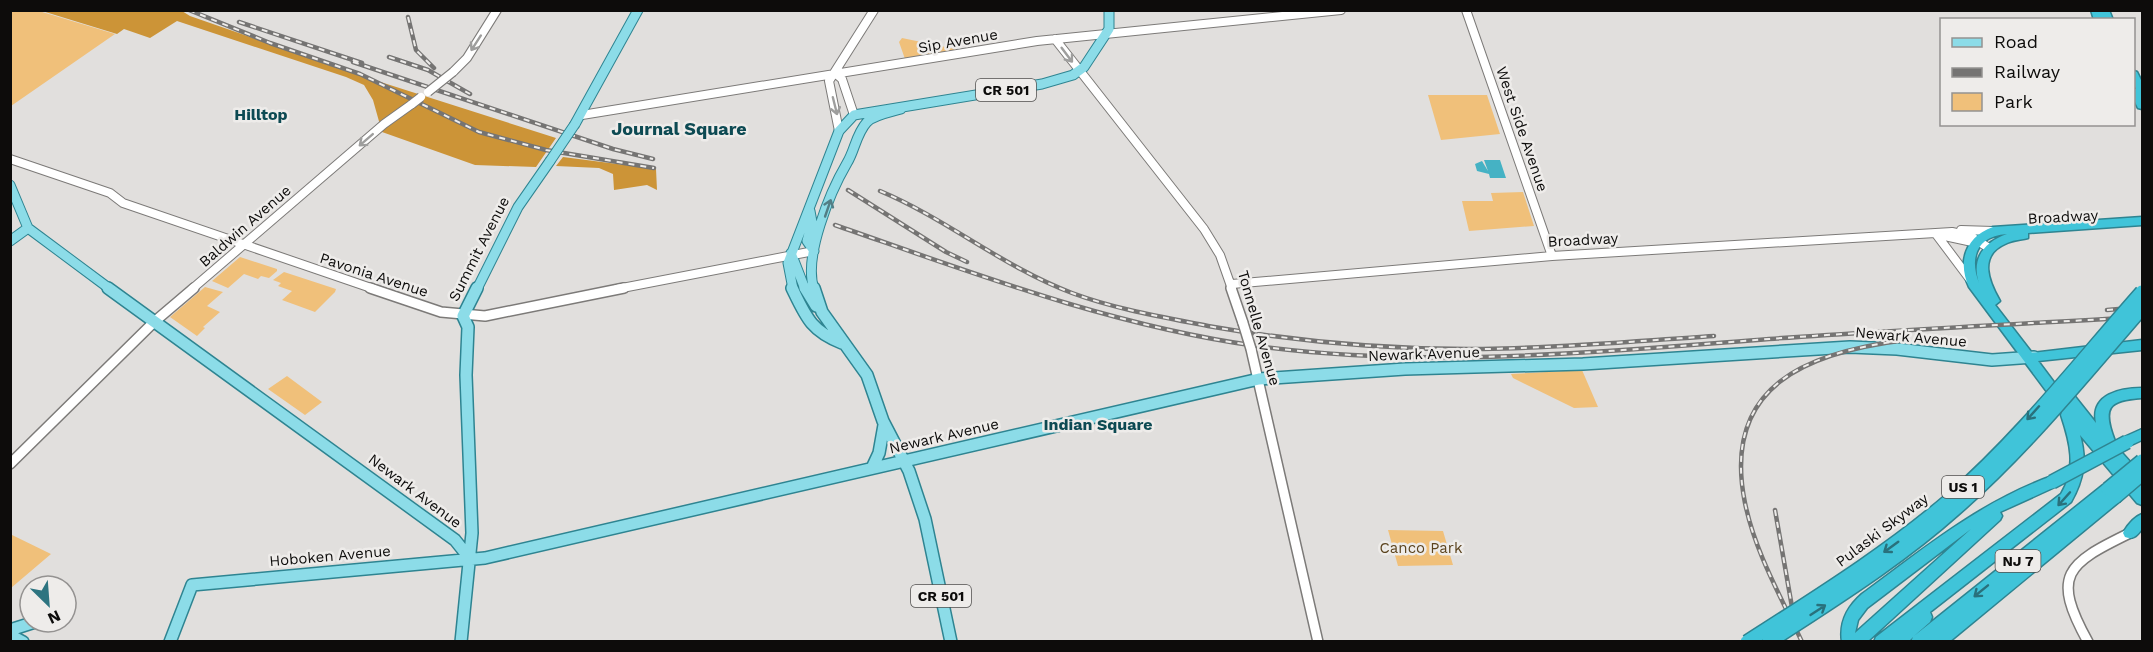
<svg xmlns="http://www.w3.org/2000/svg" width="2153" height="652" font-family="'Work Sans',sans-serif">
  <rect width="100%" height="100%" fill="#e1dfdd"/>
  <path fill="#f0c07a" d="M 11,10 L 39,11 L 115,34 L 11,106 Z
    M 902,38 L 955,49 L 955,51 L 905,59 L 899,42 Z
    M 1428,95 L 1487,95 L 1500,134 L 1441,140 Z
    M 1523,192 L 1534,226 L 1469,231 L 1462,201 L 1493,201 L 1491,193 Z
    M 240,257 L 277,269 L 277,271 L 269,278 L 261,276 L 258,279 L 244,274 L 228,288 L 212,281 Z
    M 284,272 L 336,289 L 335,292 L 315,312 L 282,300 L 292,291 L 278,286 L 281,283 L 273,280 Z
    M 205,287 L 223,292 L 207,306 L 220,312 L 203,327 L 205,328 L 197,336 L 170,317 Z
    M 1582,370 L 1598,407 L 1574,408 L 1513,378 L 1511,374 Z
    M 287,376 L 322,402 L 305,415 L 268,389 Z
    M 1388,530 L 1443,531 L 1453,565 L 1398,566 Z
    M 10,534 L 51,554 L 11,588 L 10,588 Z"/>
  <path fill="#cc9437" d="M 42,11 L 182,11 L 190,16 L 368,78 L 556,138 L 536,167 L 475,165 L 382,132 L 373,100 L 364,85 L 346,77 L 177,21 L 150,38 L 124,29 L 117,34 Z
    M 563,157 L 656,169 L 657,190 L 647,185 L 614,190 L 613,174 L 599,168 L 556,166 Z"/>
  <path fill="#45b2c4" d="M 1484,160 L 1500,160 L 1506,178 L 1490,178 L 1489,174 L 1477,171 L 1475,164 L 1482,161 L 1488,171 Z"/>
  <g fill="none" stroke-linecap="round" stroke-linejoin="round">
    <g stroke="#7c7a78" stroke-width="10">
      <path id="minor-far1" d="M 1466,10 L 1552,256
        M 1055,39 L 1204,229 L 1220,255 L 1232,289
        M 453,72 L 467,58 L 497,10
        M 835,73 L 842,79 L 854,115
        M 582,115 L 1037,41 L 1341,10
        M 839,131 L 829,81 L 874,10
        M 10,159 L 110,193 L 123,203 L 374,289
        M 1961,230 L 1993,231
        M 1936,234 L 1972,282
        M 1940,235 L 1977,243
        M 1232,284 L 1552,256 L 1952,232 L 1970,236 L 1989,248
        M 192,289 L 384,124 L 412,104
        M 617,289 L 814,251"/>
    </g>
    <g stroke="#7c7a78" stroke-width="12">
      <path id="minor" d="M 370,288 L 441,312 L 485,316 L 624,288
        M 1231,288 L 1243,323
        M 1251,349 L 1318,642
        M 10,464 L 154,322 L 194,288
        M 2088,642 C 2051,575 2066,564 2130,533"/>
    </g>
    <g stroke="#2e8491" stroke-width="11">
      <path id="major-far1" d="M 575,124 L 638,10
        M 10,185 L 28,228 L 110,289
        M 810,211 L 812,222 L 807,241 L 814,251
        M 10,241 L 28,228
        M 791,253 L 805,289
        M 477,289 L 518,207 L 550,161
        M 793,289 L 788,263 L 839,131 L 854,115 L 1042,84 L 1073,75 L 1084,67 L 1109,29 L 1109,10
        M 814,289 C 803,257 830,192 847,163 C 855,150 856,134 867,122 C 874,115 891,112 901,109"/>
    </g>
    <g stroke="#2e8491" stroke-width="14">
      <path id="major" d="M 108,288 L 455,540 L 471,560
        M 792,288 C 806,317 811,331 842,343
        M 805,288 L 816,306
        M 814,288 L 822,312 L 867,375 L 883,421 L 909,471 L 925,519 L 951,642
        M 872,468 L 879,453 L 884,425
        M 10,630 L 35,622
        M 10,635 L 23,642
        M 170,642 L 192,585 L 485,558 L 1259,379 L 1405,369 L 1583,364 L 1850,347 L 1897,349 L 1992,360 L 2034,357
        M 461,642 L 472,533 L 466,375 L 468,327 L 463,316 L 477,288"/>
    </g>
    <g stroke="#2e8491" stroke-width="3">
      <path id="highway" d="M 2091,10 L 2109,10 L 2113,20 L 2104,20 L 2101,14 L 2104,20 L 2094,20 Z
        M 2134,71 L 2137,72 L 2142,82 L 2142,95 L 2141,95 L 2142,98 L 2142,109 L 2138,108 L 2134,100 L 2134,89 L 2136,89 L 2134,84 Z
        M 2142,217 L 2142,225 L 2028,233 L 2028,238 C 2020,240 2012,240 2005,244 C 1978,256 1989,282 2000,301 L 1995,305 L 2032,353 L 2142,340 L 2142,350 L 2038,361 L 2056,385 L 2061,383 L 2065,384 L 2096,423 C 2090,394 2121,388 2142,388 L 2142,398 C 2108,400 2102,408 2115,441 L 2114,444 L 2142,475 L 2142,505 L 2137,503 L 2080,435 C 2087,460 2084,479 2071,502 L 1930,612 L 1932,617 L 1930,622 L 1914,636 L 2103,485 L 2108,483 L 2113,485 L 2115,489 L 2113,492 L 2120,493 L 2122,497 L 2120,501 L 1949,642 L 1911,642 L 1913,637 L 1908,642 L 1874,642 L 1876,637 L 2061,494 C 2077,468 2070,442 2061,415 L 2062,412 L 1969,287 C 1957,262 1966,236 1993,227 ZM 2007,234 C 1984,242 1971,259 1979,283 C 1969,257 1977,236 2007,234 Z
        M 2142,429 L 2142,440 L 2127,447 L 2122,446 L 2121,442 L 2122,438 Z
        M 2052,476 L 2057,478 L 2059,482 L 2057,486 L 2000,512 L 2002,516 L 2000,520 L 1867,642 L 1842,642 C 1839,622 1847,607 1862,594 C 1923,549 1980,502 2052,476 ZM 1971,529 L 1855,633 L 1858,620 L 1867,608 Z
        M 2142,514 L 2142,529 C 2137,535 2134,540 2125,537 L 2123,533 C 2127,526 2134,517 2142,514 Z"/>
    </g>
    <use href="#minor-far1" stroke="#fff" stroke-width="8"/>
    <use href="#minor" stroke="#fff" stroke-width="9"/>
    <use href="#major-far1" stroke="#8cdce8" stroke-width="9"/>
    <use href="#major" stroke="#8cdce8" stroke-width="11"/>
    <use href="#highway" fill="#40c4d9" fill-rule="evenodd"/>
    <g stroke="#757473" stroke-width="4.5">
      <path id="rail" d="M 189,10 L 270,43 L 360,74 L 479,132 L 546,150 L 654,168
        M 408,17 L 416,50 L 434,68
        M 239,22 L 362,63
        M 389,57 L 428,70 L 470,94
        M 353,62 L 613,149 L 653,159
        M 848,190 L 946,252 L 967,262
        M 880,191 C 947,219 1003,267 1072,293 C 1115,309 1162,317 1208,326 C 1299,342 1391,350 1483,349 C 1560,348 1637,341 1714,336
        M 835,225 C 973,273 1112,326 1257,346 C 1427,369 1599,352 1769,339 C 1893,330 2018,324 2142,317
        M 2107,310 L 2142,307
        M 1775,510 L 1792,607
        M 1802,642 C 1781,597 1755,552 1745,503 C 1721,385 1808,352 1906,340"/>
    </g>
    <use href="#rail" stroke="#eeecea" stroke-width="2" stroke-dasharray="6" stroke-linecap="butt"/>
    <g stroke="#7c7a78" stroke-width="10" stroke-linecap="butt">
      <path id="minor-bridge-far1" d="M 428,92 L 453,72
        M 412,104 L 421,97"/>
    </g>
    <g stroke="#7c7a78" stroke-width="12" stroke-linecap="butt">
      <path id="minor-bridge" d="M 1243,323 L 1251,349"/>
    </g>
    <g stroke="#2e8491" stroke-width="11" stroke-linecap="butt">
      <path id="major-bridge" d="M 550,161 L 575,124"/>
    </g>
    <g stroke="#2e8491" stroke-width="16" stroke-linecap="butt">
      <path id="highway-bridge" d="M 2052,482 L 2127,442
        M 2108,489 L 2142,461
        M 2115,497 L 2142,474
        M 1747,642 C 1817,597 1888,553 1951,499 C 2022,437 2080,362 2142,292
        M 1769,642 C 1833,600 1898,560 1955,509 C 2024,449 2082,377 2142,308"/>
    </g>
    <use href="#minor-bridge-far1" stroke="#fff" stroke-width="8"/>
    <use href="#minor-bridge" stroke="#fff" stroke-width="9"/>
    <use href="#major-bridge" stroke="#8cdce8" stroke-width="9"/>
    <use href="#highway-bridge" stroke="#40c4d9" stroke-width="13"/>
  </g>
  <defs><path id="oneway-shaft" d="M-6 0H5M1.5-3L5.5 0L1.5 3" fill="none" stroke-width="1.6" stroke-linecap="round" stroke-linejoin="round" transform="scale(1.5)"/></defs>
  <g stroke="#9e9e9d">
    <use href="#oneway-shaft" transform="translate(476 43) rotate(123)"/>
    <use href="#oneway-shaft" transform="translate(1067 55) rotate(53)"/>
    <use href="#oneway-shaft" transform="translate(835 106) rotate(76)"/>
    <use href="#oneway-shaft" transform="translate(366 140) rotate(139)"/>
  </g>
  <use stroke="#537e85" href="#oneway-shaft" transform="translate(828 208) rotate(-71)"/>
  <g stroke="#29717c">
    <use href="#oneway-shaft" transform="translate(2033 413) rotate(132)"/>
    <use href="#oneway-shaft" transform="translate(2064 499) rotate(132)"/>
    <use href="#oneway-shaft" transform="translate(1891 547) rotate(144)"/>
    <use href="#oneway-shaft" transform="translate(1981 591) rotate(141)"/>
    <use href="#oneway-shaft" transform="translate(1818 610) rotate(-33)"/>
  </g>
  <g text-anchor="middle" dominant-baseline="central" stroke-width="5" stroke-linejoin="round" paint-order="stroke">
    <g fill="#eeecea" stroke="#504f4e" stroke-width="1.5">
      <rect x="976" y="79" width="60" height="22" rx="4.5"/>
      <rect x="1942" y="476" width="42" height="22" rx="4.5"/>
      <rect x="1995.5" y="550" width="45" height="22" rx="4.5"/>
      <rect x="911" y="585" width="60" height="22" rx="4.5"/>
    </g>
    <g font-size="14" font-weight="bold" fill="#0d0c0b">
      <text x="1006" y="90">CR 501</text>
      <text x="1963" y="487">US 1</text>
      <text x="2018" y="561">NJ 7</text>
      <text x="941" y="596">CR 501</text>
    </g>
    <g font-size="15" fill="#0d0c0b" stroke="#eeecea">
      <text transform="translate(958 41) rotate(-10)">Sip Avenue</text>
      <text transform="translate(1522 129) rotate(71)">West Side Avenue</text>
      <text transform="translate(2063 217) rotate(-3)">Broadway</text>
      <text transform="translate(245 226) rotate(-41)">Baldwin Avenue</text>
      <text transform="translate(1583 240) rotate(-3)">Broadway</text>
      <text transform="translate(479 249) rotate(-63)">Summit Avenue</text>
      <text transform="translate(374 275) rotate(18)">Pavonia Avenue</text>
      <text transform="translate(1259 328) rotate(74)">Tonnelle Avenue</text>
      <text transform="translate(1911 337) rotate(5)">Newark Avenue</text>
      <text transform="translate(1424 354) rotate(-2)">Newark Avenue</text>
      <text transform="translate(944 436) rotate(-13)">Newark Avenue</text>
      <text transform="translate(415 491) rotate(37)">Newark Avenue</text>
      <text transform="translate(1882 530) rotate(-37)">Pulaski Skyway</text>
      <text transform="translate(330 556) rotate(-5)">Hoboken Avenue</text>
    </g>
    <g font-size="15" fill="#5b431e" stroke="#eeecea">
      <text x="1421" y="548">Canco Park</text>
    </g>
    <g font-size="16" font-weight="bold" fill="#0d4a53" stroke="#eeecea">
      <text x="261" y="114">Hilltop</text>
      <text x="1098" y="424">Indian Square</text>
    </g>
    <g font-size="18" font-weight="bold" fill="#0d4a53" stroke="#eeecea">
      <text x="679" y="128">Journal Square</text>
    </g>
  </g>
  <rect width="2153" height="652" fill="none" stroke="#0d0c0b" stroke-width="24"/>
  <rect x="1940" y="18" width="195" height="108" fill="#eeecea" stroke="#949291" stroke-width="1.5"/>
  <rect x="1952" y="38" width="30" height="9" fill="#8cdce8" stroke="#949291" stroke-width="1.5"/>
  <text x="1994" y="48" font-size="18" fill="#0d0c0b">Road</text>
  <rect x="1952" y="68" width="30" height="9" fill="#757473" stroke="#949291" stroke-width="1.5"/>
  <text x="1994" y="78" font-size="18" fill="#0d0c0b">Railway</text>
  <rect x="1952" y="93" width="30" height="18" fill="#f0c07a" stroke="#949291" stroke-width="1.5"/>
  <text x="1994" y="108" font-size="18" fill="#0d0c0b">Park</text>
  <g transform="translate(48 604) rotate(155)"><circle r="28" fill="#eeecea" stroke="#949291" stroke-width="1.5"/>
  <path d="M0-4.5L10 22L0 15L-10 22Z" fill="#2d7480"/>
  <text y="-9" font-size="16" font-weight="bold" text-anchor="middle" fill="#0d0c0b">N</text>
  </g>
</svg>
